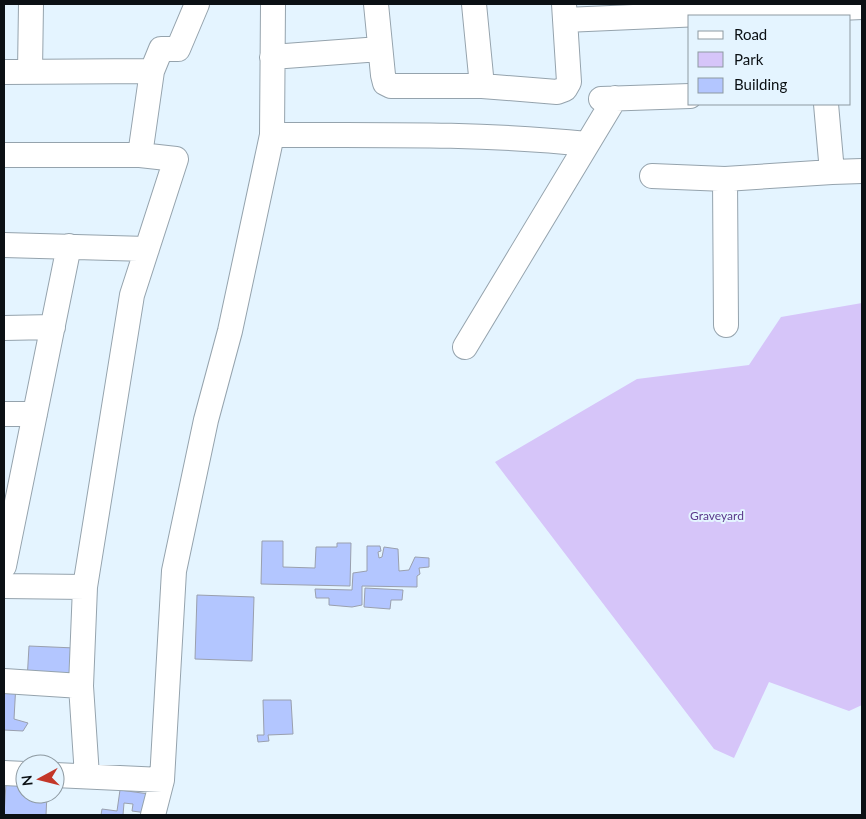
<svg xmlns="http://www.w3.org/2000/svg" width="866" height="819" font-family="Lato,sans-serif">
  <rect width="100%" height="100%" fill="#e4f4ff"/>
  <path fill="#d6c5f9" d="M 862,303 L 862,705 L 849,711 L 769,682 L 734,758 L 714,749 L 495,462 L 637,379 L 749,365 L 781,317 Z"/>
  <path fill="#b3c6ff" stroke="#9aa0ae" d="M 262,541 L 283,541 L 283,567 L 315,568 L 316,547 L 337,547 L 337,543 L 351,543 L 350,586 L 261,584 Z
    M 367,546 L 380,546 L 381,551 L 378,552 L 379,558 L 382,557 L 384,547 L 398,549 L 399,571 L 409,570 L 415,557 L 429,558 L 429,567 L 419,568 L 420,574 L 417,576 L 417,587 L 362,586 L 362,605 L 352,607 L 329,605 L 329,598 L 316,598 L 315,589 L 352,590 L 353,573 L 367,571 Z
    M 365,588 L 403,590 L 402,600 L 391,600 L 390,609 L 364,607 Z
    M 197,595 L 254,597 L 252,661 L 195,659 Z
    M 29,646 L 75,648 L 74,674 L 27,681 Z
    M 4,683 L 16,683 L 14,719 L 28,723 L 23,731 L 4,730 Z
    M 263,700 L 291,700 L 293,734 L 268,735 L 269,741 L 258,742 L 257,735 L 264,735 Z
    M 25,777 L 25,794 L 47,794 L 46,815 L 4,815 L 6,783 Z
    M 120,790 L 149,794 L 147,813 L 132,811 L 133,804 L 124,803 L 123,815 L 101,815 L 102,809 L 117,811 Z"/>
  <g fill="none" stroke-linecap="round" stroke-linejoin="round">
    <g stroke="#95a3ad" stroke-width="26">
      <path id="minor" d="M 376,4 L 383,75 L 385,83 L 391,86 L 482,86 L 557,92 L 565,89 L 569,82 L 564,4
        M 474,4 L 482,86
        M 565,20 L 862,7
        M 272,57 L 380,49
        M 30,71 L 31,4
        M 4,72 L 152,71
        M 601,99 L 690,96
        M 826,104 L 832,172
        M 272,135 C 377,135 483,133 587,144
        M 4,155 L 140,155 L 176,159 L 132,295 L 85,587 L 81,686 L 87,776
        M 140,155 L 152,71 L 161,49 L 178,49 L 197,4
        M 652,176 L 725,179 L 832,172 L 862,171
        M 725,179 L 726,325
        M 4,245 L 147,249
        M 4,328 L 53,327
        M 465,347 L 615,98
        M 4,414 L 35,414
        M 4,566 L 69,246
        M 4,586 L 85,587
        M 4,681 L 81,686
        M 4,773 L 25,774
        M 55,775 L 162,780
        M 153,815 L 162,780 L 174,571 L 206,420 L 230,331 L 272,135 L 273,4"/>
    </g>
    <use href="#minor" stroke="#fff" stroke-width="24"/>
  </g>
  <g text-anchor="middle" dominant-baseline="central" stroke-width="4" stroke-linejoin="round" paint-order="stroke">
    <g font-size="12" fill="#5a388b" stroke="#e4f4ff">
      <text x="717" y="515">Graveyard</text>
    </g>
  </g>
  <rect width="866" height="819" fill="none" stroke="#0b1014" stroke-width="10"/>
  <rect x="688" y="15" width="162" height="90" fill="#e4f4ff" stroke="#8d99a1"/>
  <rect x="698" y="31" width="25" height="8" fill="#ffffff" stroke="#8d99a1"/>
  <text x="734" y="40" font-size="15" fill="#0b1014">Road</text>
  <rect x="698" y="52" width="25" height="15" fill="#d6c5f9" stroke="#8d99a1"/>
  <text x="734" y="65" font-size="15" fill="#0b1014">Park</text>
  <rect x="698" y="78" width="25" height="15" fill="#b3c6ff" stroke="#8d99a1"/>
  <text x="734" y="90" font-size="15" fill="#0b1014">Building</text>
  <g transform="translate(40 779) rotate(263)"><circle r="24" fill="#e4f4ff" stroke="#8d99a1"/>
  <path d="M0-4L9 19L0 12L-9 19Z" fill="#c33629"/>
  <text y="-8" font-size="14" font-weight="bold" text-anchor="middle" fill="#0b1014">N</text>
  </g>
</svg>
